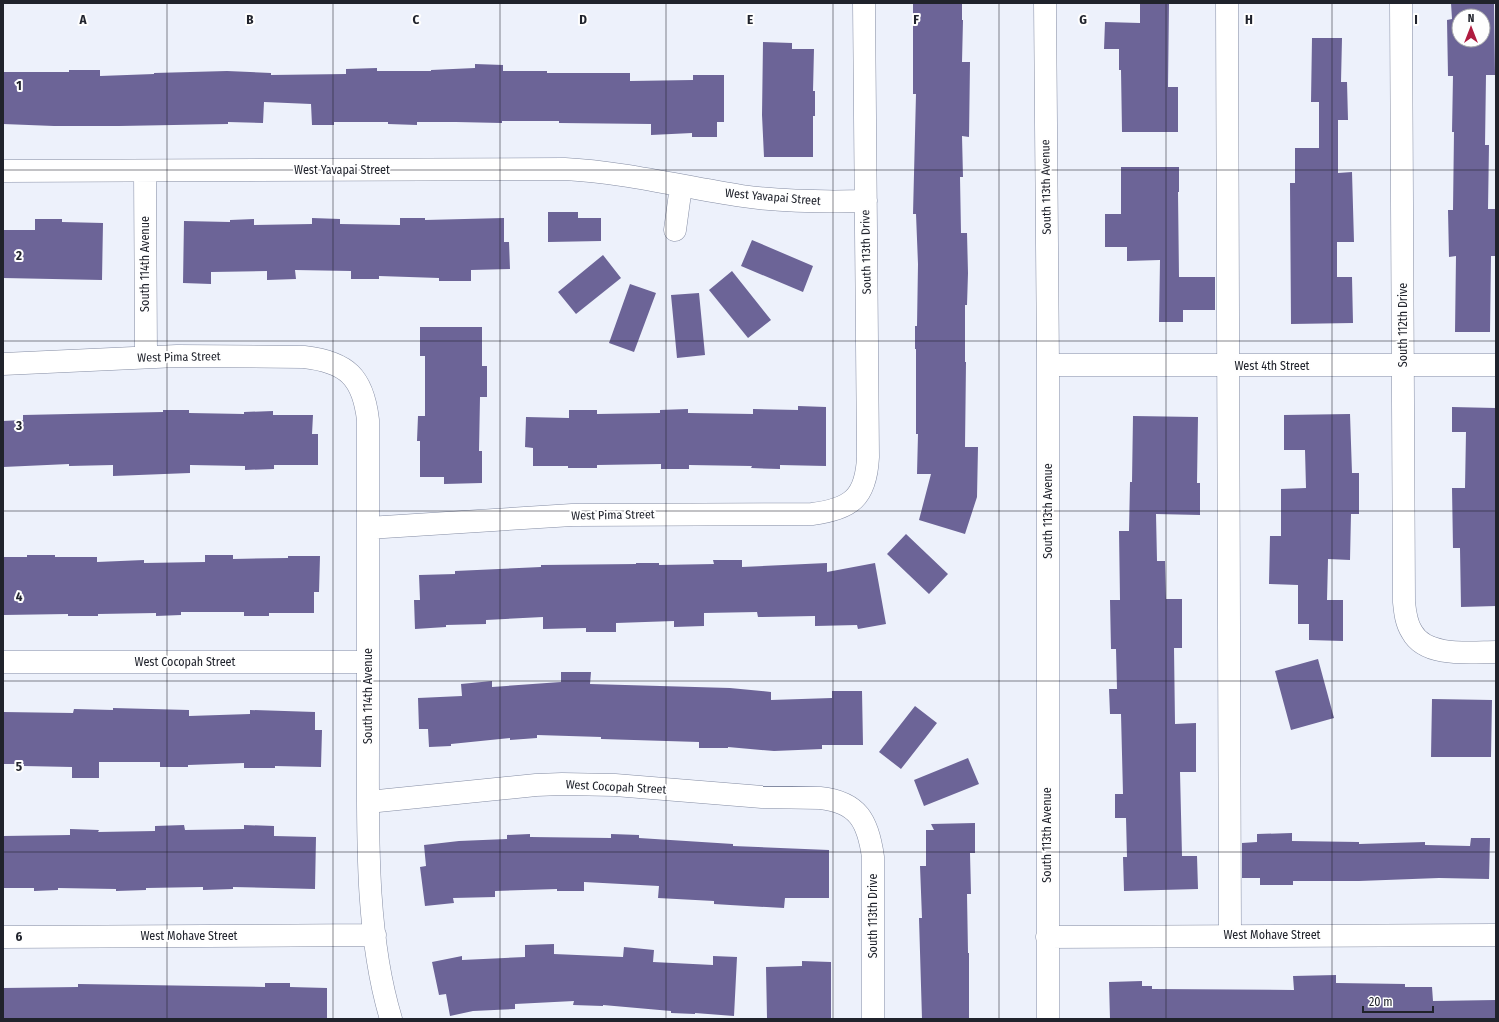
<svg xmlns="http://www.w3.org/2000/svg" width="1499" height="1022" font-family="'Fira Sans Condensed',sans-serif">
  <rect width="100%" height="100%" fill="#edf1fb"/>
  <path fill="#6c6497" fill-rule="evenodd" d="M 913,3 L 962,3 L 962,20 L 963,20 L 962,62 L 970,62 L 969,137 L 962,136 L 963,177 L 960,177 L 961,233 L 967,233 L 968,273 L 967,305 L 965,305 L 965,362 L 966,362 L 965,447 L 978,447 L 977,497 L 965,534 L 919,520 L 931,474 L 917,474 L 918,434 L 916,434 L 916,349 L 915,349 L 915,326 L 917,326 L 918,264 L 916,214 L 913,214 L 916,94 L 913,94 Z
    M 1140,3 L 1169,3 L 1168,87 L 1178,87 L 1178,132 L 1122,132 L 1121,70 L 1119,70 L 1119,49 L 1104,49 L 1105,22 L 1140,23 Z
    M 1451,3 L 1494,3 L 1495,75 L 1486,75 L 1485,145 L 1489,145 L 1488,209 L 1496,209 L 1496,256 L 1491,256 L 1490,332 L 1455,332 L 1456,256 L 1449,257 L 1448,210 L 1453,210 L 1454,132 L 1452,132 L 1453,76 L 1448,76 L 1447,20 L 1452,19 ZM 1459,16 L 1483,16 L 1483,40 L 1459,40 Z
    M 1312,38 L 1342,38 L 1341,82 L 1347,82 L 1348,120 L 1338,120 L 1338,173 L 1352,172 L 1354,242 L 1337,242 L 1337,277 L 1352,277 L 1353,323 L 1291,324 L 1290,183 L 1295,183 L 1295,148 L 1319,148 L 1319,102 L 1311,102 Z
    M 763,42 L 792,43 L 792,49 L 814,49 L 813,91 L 815,91 L 815,116 L 813,116 L 813,157 L 764,157 L 762,115 Z
    M 475,64 L 503,65 L 503,71 L 547,71 L 547,73 L 630,73 L 630,81 L 693,80 L 693,75 L 724,75 L 724,122 L 717,122 L 717,137 L 692,137 L 692,133 L 651,135 L 651,124 L 559,123 L 559,121 L 502,121 L 502,123 L 456,122 L 417,122 L 417,125 L 388,124 L 388,122 L 334,122 L 334,125 L 312,125 L 311,104 L 264,102 L 263,123 L 228,122 L 228,124 L 119,126 L 54,126 L 3,124 L 3,72 L 69,72 L 69,70 L 100,70 L 100,76 L 154,74 L 154,73 L 227,71 L 271,73 L 271,75 L 346,74 L 346,69 L 377,68 L 377,71 L 431,71 L 431,70 L 475,68 Z
    M 1121,167 L 1179,167 L 1179,192 L 1178,192 L 1179,277 L 1215,277 L 1215,310 L 1183,310 L 1183,322 L 1159,322 L 1160,260 L 1127,261 L 1127,247 L 1105,247 L 1105,214 L 1121,214 Z
    M 548,212 L 578,212 L 578,218 L 601,218 L 601,241 L 548,242 Z
    M 312,218 L 340,219 L 340,224 L 400,225 L 400,218 L 425,218 L 425,220 L 504,218 L 504,242 L 509,242 L 510,269 L 471,270 L 471,281 L 439,281 L 439,278 L 379,276 L 379,279 L 351,279 L 351,271 L 295,270 L 296,279 L 267,280 L 267,271 L 211,272 L 211,284 L 183,283 L 184,221 L 230,222 L 230,220 L 254,219 L 254,225 L 312,224 Z
    M 35,219 L 62,219 L 62,222 L 103,223 L 102,280 L 3,278 L 3,230 L 35,230 Z
    M 752,240 L 813,266 L 803,292 L 741,266 Z
    M 603,255 L 621,278 L 576,314 L 558,292 Z
    M 732,271 L 771,320 L 748,338 L 709,290 Z
    M 630,284 L 656,293 L 634,352 L 609,343 Z
    M 699,293 L 705,355 L 677,358 L 671,295 Z
    M 420,327 L 482,327 L 482,366 L 487,366 L 487,397 L 480,397 L 479,451 L 482,451 L 482,483 L 444,484 L 444,477 L 420,477 L 420,441 L 417,441 L 418,416 L 425,416 L 425,356 L 420,356 Z
    M 798,406 L 826,407 L 826,466 L 780,465 L 780,469 L 751,468 L 752,466 L 689,465 L 689,469 L 661,469 L 661,464 L 597,465 L 597,468 L 568,468 L 568,466 L 533,466 L 533,448 L 525,447 L 526,417 L 569,418 L 569,410 L 597,410 L 597,414 L 660,413 L 660,410 L 688,409 L 688,413 L 753,414 L 753,409 L 798,410 Z
    M 1452,407 L 1496,408 L 1496,606 L 1461,607 L 1460,548 L 1453,548 L 1452,488 L 1465,488 L 1466,432 L 1452,432 Z
    M 163,410 L 189,410 L 189,413 L 244,414 L 244,412 L 273,411 L 273,415 L 313,415 L 312,434 L 318,434 L 318,465 L 274,465 L 274,469 L 245,470 L 245,466 L 190,465 L 190,473 L 113,476 L 113,465 L 69,466 L 69,464 L 3,467 L 3,421 L 23,420 L 23,415 L 163,412 Z
    M 1350,414 L 1352,473 L 1359,473 L 1359,514 L 1351,514 L 1350,560 L 1328,559 L 1327,600 L 1343,600 L 1343,641 L 1309,640 L 1309,624 L 1298,624 L 1298,585 L 1269,584 L 1270,536 L 1281,536 L 1281,489 L 1306,488 L 1305,450 L 1284,450 L 1284,415 Z
    M 1133,416 L 1198,417 L 1197,483 L 1200,483 L 1200,515 L 1156,514 L 1157,561 L 1165,561 L 1166,599 L 1182,599 L 1182,648 L 1174,648 L 1175,724 L 1196,723 L 1196,772 L 1180,772 L 1182,856 L 1197,856 L 1198,889 L 1124,891 L 1123,857 L 1127,857 L 1126,818 L 1115,818 L 1115,794 L 1123,794 L 1121,714 L 1110,714 L 1109,689 L 1117,689 L 1116,649 L 1111,649 L 1110,600 L 1120,600 L 1119,531 L 1129,531 L 1130,482 L 1132,482 Z
    M 906,534 L 948,574 L 929,594 L 887,554 Z
    M 27,555 L 55,555 L 55,557 L 97,557 L 97,562 L 144,560 L 144,563 L 205,562 L 205,555 L 233,555 L 233,559 L 288,558 L 288,556 L 320,556 L 319,592 L 314,592 L 314,613 L 269,613 L 269,616 L 244,616 L 244,612 L 181,612 L 181,615 L 156,616 L 156,613 L 98,614 L 98,616 L 68,616 L 68,614 L 3,615 L 3,557 L 27,557 Z
    M 713,560 L 742,560 L 742,567 L 827,563 L 827,572 L 875,563 L 886,624 L 858,629 L 857,625 L 815,626 L 815,616 L 758,617 L 757,612 L 704,613 L 704,626 L 674,627 L 674,621 L 616,623 L 616,632 L 586,632 L 586,628 L 543,629 L 543,617 L 486,620 L 486,624 L 446,625 L 446,627 L 415,629 L 414,600 L 420,600 L 419,575 L 455,574 L 455,571 L 541,567 L 541,565 L 636,564 L 636,563 L 659,563 L 659,565 L 714,564 Z
    M 1318,659 L 1334,718 L 1291,730 L 1275,671 Z
    M 561,672 L 591,672 L 590,684 L 730,688 L 771,692 L 771,700 L 832,698 L 832,691 L 862,691 L 863,745 L 822,745 L 822,749 L 774,751 L 728,747 L 728,748 L 699,748 L 699,742 L 601,739 L 601,737 L 537,735 L 537,738 L 510,740 L 510,738 L 451,744 L 451,746 L 429,747 L 428,729 L 419,729 L 418,698 L 462,696 L 461,684 L 492,681 L 492,687 L 561,682 Z
    M 1432,699 L 1492,700 L 1491,757 L 1431,757 Z
    M 915,706 L 937,723 L 901,769 L 879,752 Z
    M 113,708 L 189,710 L 189,716 L 250,714 L 250,710 L 315,712 L 315,730 L 322,730 L 321,767 L 275,766 L 275,768 L 244,768 L 244,763 L 188,765 L 188,767 L 160,767 L 160,762 L 99,762 L 99,778 L 72,778 L 72,767 L 24,766 L 24,764 L 3,764 L 3,712 L 73,713 L 74,709 L 113,710 Z
    M 968,758 L 979,784 L 924,806 L 914,780 Z
    M 975,823 L 975,853 L 970,853 L 971,894 L 967,894 L 968,953 L 969,953 L 969,1019 L 922,1019 L 919,918 L 922,918 L 920,866 L 926,866 L 926,830 L 934,830 L 931,824 Z
    M 184,825 L 185,830 L 244,829 L 244,825 L 274,826 L 274,836 L 316,837 L 315,889 L 233,887 L 233,889 L 203,890 L 203,887 L 146,888 L 146,890 L 116,891 L 116,889 L 58,888 L 58,890 L 34,891 L 34,888 L 3,888 L 3,836 L 70,835 L 70,829 L 99,830 L 98,832 L 155,831 L 155,826 Z
    M 1292,833 L 1292,841 L 1359,842 L 1359,844 L 1425,842 L 1425,845 L 1470,846 L 1471,838 L 1490,838 L 1489,879 L 1439,878 L 1359,881 L 1293,881 L 1293,885 L 1260,885 L 1260,878 L 1242,878 L 1242,843 L 1257,842 L 1257,834 Z
    M 530,834 L 530,837 L 611,838 L 611,834 L 639,835 L 639,838 L 733,844 L 733,846 L 829,850 L 829,898 L 785,898 L 784,908 L 730,905 L 714,904 L 714,901 L 658,898 L 659,886 L 584,882 L 584,891 L 557,891 L 557,889 L 495,891 L 495,897 L 453,898 L 454,903 L 425,906 L 420,867 L 426,866 L 424,845 L 459,841 L 507,839 L 507,835 Z
    M 554,944 L 554,954 L 623,957 L 624,947 L 654,950 L 653,962 L 713,965 L 713,956 L 737,957 L 734,1016 L 695,1013 L 695,1014 L 671,1013 L 671,1011 L 603,1005 L 603,1006 L 573,1005 L 574,1001 L 515,1004 L 515,1009 L 473,1011 L 450,1016 L 446,994 L 439,995 L 432,962 L 462,956 L 462,960 L 525,957 L 525,945 Z
    M 802,961 L 831,962 L 831,1018 L 767,1018 L 766,967 L 802,966 Z
    M 1336,975 L 1336,983 L 1405,984 L 1405,987 L 1432,987 L 1433,1001 L 1496,1000 L 1496,1019 L 1110,1019 L 1109,982 L 1142,981 L 1142,986 L 1152,986 L 1152,989 L 1294,990 L 1293,976 Z
    M 265,983 L 290,983 L 290,987 L 327,988 L 327,1019 L 3,1019 L 3,988 L 78,987 L 78,984 L 265,987 Z"/>
  <g fill="none" stroke-linecap="round" stroke-linejoin="round">
    <g stroke="#848ca3" stroke-width="23">
      <path id="minor" d="M 1045,3 L 1048,365 L 1048,1019
        M 1227,3 L 1230,935
        M 1401,3 L 1404,602 C 1405,612 1406,623 1412,632 C 1426,658 1471,652 1496,652
        M 3,171 L 565,169 C 624,172 683,187 742,196 C 783,202 824,202 866,201
        M 145,171 L 146,357
        M 675,230 L 681,186
        M 3,364 L 177,356 L 304,357 C 347,362 363,377 368,420 C 368,527 368,634 368,740 C 368,830 365,933 391,1019
        M 1048,365 L 1496,365
        M 368,528 L 572,515 L 812,514 C 851,509 866,498 868,457 L 864,3
        M 3,662 L 368,662
        M 368,802 L 536,785 L 562,784 L 615,785 L 762,797 L 820,798 C 858,802 868,821 873,857 L 873,1019
        M 3,937 L 375,935
        M 1047,937 L 1496,935"/>
    </g>
    <use href="#minor" stroke="#fff" stroke-width="22"/>
  </g>
  <path fill="none" stroke="#20232c" stroke-width="1" stroke-opacity="0.55" d="M 167,3 L 167,1019M 333,3 L 333,1019M 500,3 L 500,1019M 666,3 L 666,1019M 833,3 L 833,1019M 999,3 L 999,1019M 1166,3 L 1166,1019M 1332,3 L 1332,1019M 3,170 L 1496,170M 3,341 L 1496,341M 3,511 L 1496,511M 3,681 L 1496,681M 3,852 L 1496,852"/>
  <g text-anchor="middle" dominant-baseline="central" stroke-width="4" stroke-linejoin="round" paint-order="stroke">
    <g font-size="12" fill="#20232c" stroke="#fefefe">
      <text x="342" y="170">West Yavapai Street</text>
      <text transform="translate(1046 187) rotate(-91)">South 113th Avenue</text>
      <text transform="translate(773 197) rotate(5)">West Yavapai Street</text>
      <text transform="translate(866 252) rotate(-91)">South 113th Drive</text>
      <text transform="translate(145 264) rotate(-90)">South 114th Avenue</text>
      <text transform="translate(1403 325) rotate(-90)">South 112th Drive</text>
      <text transform="translate(179 357) rotate(-1)">West Pima Street</text>
      <text x="1272" y="366">West 4th Street</text>
      <text transform="translate(1048 511) rotate(-90)">South 113th Avenue</text>
      <text transform="translate(613 515) rotate(-1)">West Pima Street</text>
      <text x="185" y="662">West Cocopah Street</text>
      <text transform="translate(368 696) rotate(-90)">South 114th Avenue</text>
      <text transform="translate(616 787) rotate(3)">West Cocopah Street</text>
      <text transform="translate(1047 835) rotate(-90)">South 113th Avenue</text>
      <text transform="translate(873 916) rotate(-90)">South 113th Drive</text>
      <text x="1272" y="935">West Mohave Street</text>
      <text x="189" y="936">West Mohave Street</text>
    </g>
  </g>
  <g font-size="13" text-anchor="middle" font-weight="bold" fill="#20232c" stroke="#fefefe" stroke-width="4" stroke-linejoin="round" paint-order="stroke">
    <text x="83" y="24">A</text>
    <text x="250" y="24">B</text>
    <text x="416" y="24">C</text>
    <text x="583" y="24">D</text>
    <text x="750" y="24">E</text>
    <text x="916" y="24">F</text>
    <text x="1083" y="24">G</text>
    <text x="1249" y="24">H</text>
    <text x="1416" y="24">I</text>
    <text x="19" y="90">1</text>
    <text x="19" y="260">2</text>
    <text x="19" y="430">3</text>
    <text x="19" y="601">4</text>
    <text x="19" y="771">5</text>
    <text x="19" y="941">6</text>
  </g>
  <rect width="1499" height="1022" fill="none" stroke="#20232c" stroke-width="8"/>
  <g transform="translate(1471 28)"><circle r="19" fill="#fefefe" stroke="#a5a6aa"/>
  <path d="M0-3L7 15L0 10L-7 15Z" fill="#af1b3f"/>
  <text y="-6" font-size="11" font-weight="bold" text-anchor="middle" fill="#20232c">N</text>
  </g>
  <path d="M1363 1006v6h70v-6" fill="none" stroke="#20232c" stroke-width="2"/>
  <text x="1369" y="1006" font-size="12" fill="#20232c" stroke="#fefefe" stroke-width="3" paint-order="stroke">20 m</text>
</svg>
